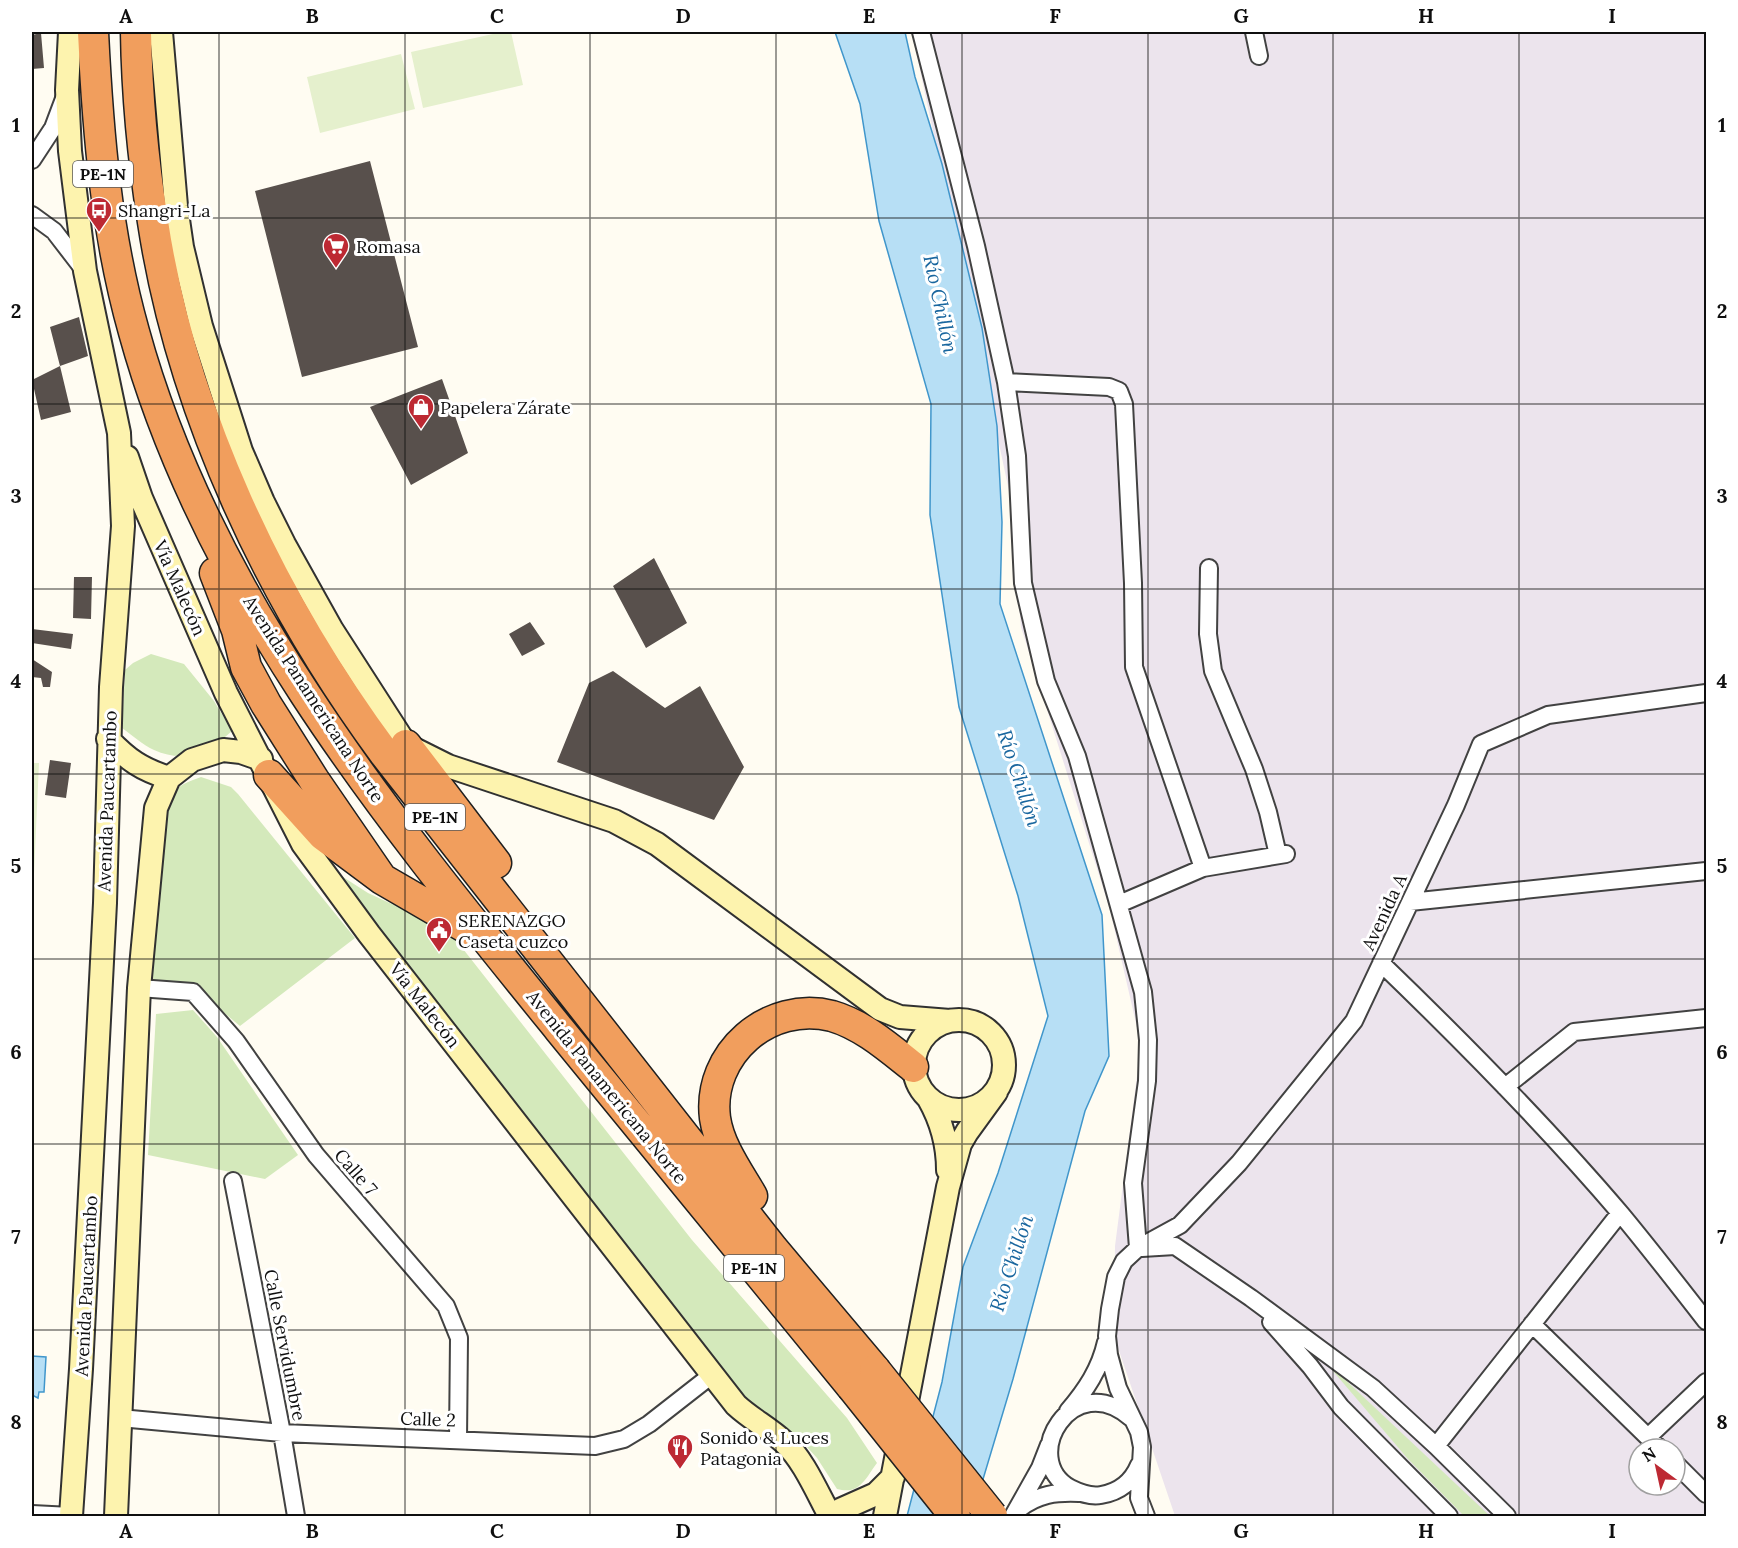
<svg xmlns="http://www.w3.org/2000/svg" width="1738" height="1548" font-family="Lora,serif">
  <rect width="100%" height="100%" fill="#fffcf2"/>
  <path fill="#ece4ed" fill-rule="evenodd" d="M 912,32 L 1706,32 L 1706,1516 L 1175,1516 L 1114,1336 L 1115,1246 L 1141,1045 L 1110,910 L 1021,627 L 1009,491 ZM 1639,1449 L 1675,1449 L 1675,1485 L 1639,1485 Z"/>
  <path fill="#d4e9bb" d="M 151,654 L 184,664 L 214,701 L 232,731 C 209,752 185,764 154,750 C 143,745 132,735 122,728 L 125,670 L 133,663 Z
    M 201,777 L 231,787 L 238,794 L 355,938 L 240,1026 L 194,988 L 144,984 L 162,814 C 173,790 175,786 201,777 Z
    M 313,851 L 343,877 L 368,893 L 420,917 L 456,940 L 692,1240 L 847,1418 L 877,1463 C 865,1479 860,1495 837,1489 L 817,1458 L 797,1436 L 773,1422 L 738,1396 L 597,1208 L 429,1001 Z
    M 193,1010 L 217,1037 L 298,1155 L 265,1179 L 148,1155 L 156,1014 Z
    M 1321,1357 L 1490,1516 L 1464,1516 L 1408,1459 Z"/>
  <path fill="#e5f0cd" d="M 502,32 L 511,32 L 523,85 L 423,108 L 411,52 Z
    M 401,54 L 415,109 L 320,133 L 307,77 Z
    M 32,763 L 39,763 L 34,874 L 32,874 Z"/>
  <path fill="#b7dff5" stroke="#4096cb" stroke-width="1.5" d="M 835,32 L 905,32 L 915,77 L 942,164 L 982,328 L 997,426 L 1002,522 L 1000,604 L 1102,915 L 1109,1056 L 1085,1111 L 1013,1379 L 972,1516 L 907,1516 L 942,1382 L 963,1267 L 998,1173 L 1048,1016 L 1018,896 L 959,707 L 930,515 L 931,404 L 879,221 L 860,104 Z
    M 32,1356 L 46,1357 L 44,1392 L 39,1392 L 38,1398 L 32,1395 Z"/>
  <path fill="#58504c" d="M 41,33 L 44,68 L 32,69 L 32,35 Z
    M 370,161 L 418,347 L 302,377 L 255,191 Z
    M 79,317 L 88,356 L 60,366 L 71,412 L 41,420 L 32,380 L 60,366 L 50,327 Z
    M 442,379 L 468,453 L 411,485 L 370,407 Z
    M 654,558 L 687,623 L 646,648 L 613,586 Z
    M 74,577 L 92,577 L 91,619 L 73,618 Z
    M 530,622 L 545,644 L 522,656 L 509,634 Z
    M 32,629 L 73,634 L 71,649 L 32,643 Z
    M 32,659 L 52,672 L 50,687 L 43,687 L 41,678 L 32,677 Z
    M 613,671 L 665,708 L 700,686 L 744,767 L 714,820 L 557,762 L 589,683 Z
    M 50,760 L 71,763 L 66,798 L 45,795 Z"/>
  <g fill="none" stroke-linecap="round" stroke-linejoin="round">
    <g stroke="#424242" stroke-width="20">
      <path id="street" d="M 921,32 L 976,246 L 1006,382 L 1017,456 L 1023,583 L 1046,681 L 1077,756 L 1143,992 L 1148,1040 L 1147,1081 L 1133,1183 L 1138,1248
        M 1254,32 L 1259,56
        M 32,160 L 53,128 L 65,96
        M 32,215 L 54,231 L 84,270
        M 1006,382 L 1109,387 L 1119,391 L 1124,404 L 1133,583 L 1134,667 L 1203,868
        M 1209,568 L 1208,634 L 1213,671 L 1254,769 L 1268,812 L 1278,855
        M 1410,902 L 1706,871
        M 1119,904 L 1203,868 L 1286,854
        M 1381,963 C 1464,1043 1546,1126 1621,1214 C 1650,1249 1678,1285 1706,1321
        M 139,988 L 193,992 L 236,1041 L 316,1155 L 446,1306 L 459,1338 L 458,1440
        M 1505,1087 L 1574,1032 L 1706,1018
        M 233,1181 L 282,1433 L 296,1516
        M 1142,1248 L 1175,1246 L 1251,1298 L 1373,1388 L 1436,1446 L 1507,1516
        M 1271,1322 L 1310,1366 L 1341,1407 L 1449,1516
        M 1532,1324 L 1660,1449
        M 1068,1411 C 1086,1390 1100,1369 1106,1342
        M 120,1418 L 282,1433 L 595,1446 L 624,1439 L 649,1424 L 713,1374
        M 1131,1418 C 1073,1367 1018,1458 1070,1488 C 1080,1493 1090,1497 1101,1495 C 1119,1492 1132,1482 1139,1465
        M 1648,1437 L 1706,1382
        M 1436,1446 L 1620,1213
        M 1675,1463 L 1706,1494
        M 1019,1509 C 1038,1494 1056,1492 1079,1493
        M 32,1514 L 71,1516
        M 1013,1516 L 1040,1468 L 1049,1445
        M 1146,1516 L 1139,1498 L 1142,1447 L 1139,1432 L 1118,1388 L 1109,1355 L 1107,1336 L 1110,1309 L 1116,1277 L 1124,1261 L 1138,1248 L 1180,1225 L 1239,1163 L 1354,1021 L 1456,805 L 1481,744 L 1548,715 L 1706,693"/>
    </g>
    <g stroke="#313131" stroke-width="26">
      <path id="secondary" d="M 70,32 L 67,90 L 70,151 L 85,271 L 119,433 L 123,526 L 111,687 L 105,903 L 81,1369 L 71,1516
        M 161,32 L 176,206 L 182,247 L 201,326 L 241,451 L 263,502 L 284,544 L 332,630 L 406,745 L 448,766 L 614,821 L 657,844 L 880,1009 L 900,1017 L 950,1021
        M 127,457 L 141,498 L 226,693 L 303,844 L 369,934 L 736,1405 C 751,1419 769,1428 784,1442 C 803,1459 817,1492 829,1514
        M 108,739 C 128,760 141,769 169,778
        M914 1065a45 45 0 1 1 90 0a45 45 0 1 1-90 0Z
        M 929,1099 C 942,1122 948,1144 948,1170
        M 840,1510 L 876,1494 L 893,1477
        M 116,1516 L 139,988 L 156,808 L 169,778 L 192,760 L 223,750 L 241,752 L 261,759
        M 885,1516 L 948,1187 L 960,1144 L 967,1132 L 996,1092"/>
    </g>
    <g stroke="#202020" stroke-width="33">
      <path id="highway" d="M 93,32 C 98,133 106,233 134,332 C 207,598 388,818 559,1029 C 657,1148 754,1268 852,1387
        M 136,32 C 137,95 143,159 153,222 C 182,412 271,600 385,754 L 773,1249 L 875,1370
        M 215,573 L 237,630 L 246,667 L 266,704 L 314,780 L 382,879
        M 406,745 L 496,863
        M 269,775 L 323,835 L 382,879 L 475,933
        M 752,1196 C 738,1172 719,1146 715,1118 C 707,1054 769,1000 832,1016 C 863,1025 889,1048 913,1067"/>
    </g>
    <use href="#street" stroke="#fff" stroke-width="16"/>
    <use href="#secondary" stroke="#fdf3ae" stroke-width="22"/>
    <use href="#highway" stroke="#f19e5d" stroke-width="30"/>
    <g stroke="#202020" stroke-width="33" stroke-linecap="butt">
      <path id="highway-bridge" d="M 875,1370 L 992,1516
        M 852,1387 L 955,1516"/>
    </g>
    <use href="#highway-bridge" stroke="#f19e5d" stroke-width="30"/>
  </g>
  <path fill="none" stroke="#0f0f0f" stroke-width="1.5" stroke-opacity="0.55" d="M 219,32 L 219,1516M 405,32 L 405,1516M 590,32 L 590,1516M 776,32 L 776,1516M 962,32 L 962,1516M 1148,32 L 1148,1516M 1333,32 L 1333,1516M 1519,32 L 1519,1516M 32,218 L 1706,218M 32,404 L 1706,404M 32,589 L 1706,589M 32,774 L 1706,774M 32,959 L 1706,959M 32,1144 L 1706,1144M 32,1330 L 1706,1330"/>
  <defs>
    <g id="bus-pin" transform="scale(1.35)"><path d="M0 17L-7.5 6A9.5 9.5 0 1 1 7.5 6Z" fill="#bd2933" stroke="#fff"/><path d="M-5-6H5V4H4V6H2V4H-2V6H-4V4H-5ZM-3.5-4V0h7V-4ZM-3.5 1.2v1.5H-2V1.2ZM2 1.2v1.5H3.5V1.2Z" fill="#fff"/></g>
    <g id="supermarket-pin" transform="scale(1.35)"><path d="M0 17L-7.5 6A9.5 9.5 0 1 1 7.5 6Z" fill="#bd2933" stroke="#fff"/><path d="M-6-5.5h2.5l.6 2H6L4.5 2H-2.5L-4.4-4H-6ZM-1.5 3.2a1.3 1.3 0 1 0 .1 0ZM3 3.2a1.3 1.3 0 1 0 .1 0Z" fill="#fff"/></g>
    <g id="shop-pin" transform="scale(1.35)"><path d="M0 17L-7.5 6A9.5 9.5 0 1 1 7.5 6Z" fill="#bd2933" stroke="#fff"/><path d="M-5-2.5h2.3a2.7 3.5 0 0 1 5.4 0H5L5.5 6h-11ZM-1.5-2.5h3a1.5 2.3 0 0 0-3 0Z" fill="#fff"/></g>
    <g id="civic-pin" transform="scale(1.35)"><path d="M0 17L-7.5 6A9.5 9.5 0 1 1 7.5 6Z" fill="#bd2933" stroke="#fff"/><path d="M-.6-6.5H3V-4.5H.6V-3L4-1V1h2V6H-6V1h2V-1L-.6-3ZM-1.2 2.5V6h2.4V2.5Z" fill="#fff"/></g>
    <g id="restaurant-pin" transform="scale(1.35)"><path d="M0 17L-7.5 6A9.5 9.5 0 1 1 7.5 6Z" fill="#bd2933" stroke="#fff"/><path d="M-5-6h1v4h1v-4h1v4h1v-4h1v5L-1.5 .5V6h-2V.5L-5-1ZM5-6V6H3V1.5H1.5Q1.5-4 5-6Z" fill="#fff"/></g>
  </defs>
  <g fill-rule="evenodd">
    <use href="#bus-pin" x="99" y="210"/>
    <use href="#supermarket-pin" x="336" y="246"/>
    <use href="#shop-pin" x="421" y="407"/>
    <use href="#civic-pin" x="439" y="930"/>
    <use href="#restaurant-pin" x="680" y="1447"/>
  </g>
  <g text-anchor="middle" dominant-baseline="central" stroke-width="6" stroke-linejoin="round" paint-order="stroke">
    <g fill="#fff" stroke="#575757" stroke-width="1.5">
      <rect x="73" y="161" width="60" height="26" rx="4.5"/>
      <rect x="405" y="804" width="60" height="26" rx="4.5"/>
      <rect x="724" y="1255" width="60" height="26" rx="4.5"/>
    </g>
    <g font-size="16" font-weight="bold" fill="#0f0f0f">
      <text x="103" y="174">PE-1N</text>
      <text x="435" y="817">PE-1N</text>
      <text x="754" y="1268">PE-1N</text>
    </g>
    <g font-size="18" fill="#0f0f0f" stroke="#fff" text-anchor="start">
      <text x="118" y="210">Shangri-La</text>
      <text x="356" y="246">Romasa</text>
      <text x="440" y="407">Papelera Zárate</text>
      <text x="458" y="920">SERENAZGO<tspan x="458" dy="21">Caseta cuzco</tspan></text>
      <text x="700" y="1437">Sonido &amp; Luces<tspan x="700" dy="21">Patagonia</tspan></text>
    </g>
    <g font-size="18" fill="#0f0f0f" stroke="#fff">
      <text transform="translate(180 588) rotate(66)">Vía Malecón</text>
      <text transform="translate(314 699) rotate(57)">Avenida Panamericana Norte</text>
      <text transform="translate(107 801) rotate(-88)">Avenida Paucartambo</text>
      <text transform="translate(1384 912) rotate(-65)">Avenida A</text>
      <text transform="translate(425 1005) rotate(52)">Vía Malecón</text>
      <text transform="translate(607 1087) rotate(51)">Avenida Panamericana Norte</text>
      <text transform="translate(356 1172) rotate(49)">Calle 7</text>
      <text transform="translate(86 1286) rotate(-87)">Avenida Paucartambo</text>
      <text transform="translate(285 1345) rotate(79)">Calle Servidumbre</text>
      <text transform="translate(428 1419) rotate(2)">Calle 2</text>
    </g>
    <g font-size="20" font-style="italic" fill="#1a679f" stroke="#fff">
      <text transform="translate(941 304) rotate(78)">Río Chillón</text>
      <text transform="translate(1020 778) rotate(72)">Río Chillón</text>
      <text transform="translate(1011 1263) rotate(-72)">Río Chillón</text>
    </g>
  </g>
  <rect width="1738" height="1548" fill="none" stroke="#ffffff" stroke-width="66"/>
  <g transform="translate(1657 1467) rotate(327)"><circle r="28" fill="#ffffff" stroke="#9f9f9f" stroke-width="1.5"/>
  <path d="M0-4.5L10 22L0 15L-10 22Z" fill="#bd2933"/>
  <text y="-9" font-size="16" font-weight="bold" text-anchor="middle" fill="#0f0f0f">N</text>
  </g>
  <rect x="33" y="33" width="1672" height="1482" fill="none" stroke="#0f0f0f" stroke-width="2"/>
  <g font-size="20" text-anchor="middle" font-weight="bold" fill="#0f0f0f">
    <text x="126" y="23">A</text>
    <text x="312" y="23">B</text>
    <text x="497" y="23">C</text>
    <text x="683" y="23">D</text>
    <text x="869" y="23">E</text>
    <text x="1055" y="23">F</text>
    <text x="1241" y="23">G</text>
    <text x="1426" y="23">H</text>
    <text x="1612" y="23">I</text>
    <text x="16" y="132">1</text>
    <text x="1722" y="132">1</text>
    <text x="16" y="318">2</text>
    <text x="1722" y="318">2</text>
    <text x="16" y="503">3</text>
    <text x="1722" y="503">3</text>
    <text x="16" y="688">4</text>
    <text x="1722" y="688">4</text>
    <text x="16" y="873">5</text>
    <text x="1722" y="873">5</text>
    <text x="16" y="1059">6</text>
    <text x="1722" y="1059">6</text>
    <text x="16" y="1244">7</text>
    <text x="1722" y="1244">7</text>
    <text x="16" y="1429">8</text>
    <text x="1722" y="1429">8</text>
    <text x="126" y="1538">A</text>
    <text x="312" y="1538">B</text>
    <text x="497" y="1538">C</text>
    <text x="683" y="1538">D</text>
    <text x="869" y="1538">E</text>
    <text x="1055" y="1538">F</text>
    <text x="1241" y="1538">G</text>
    <text x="1426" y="1538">H</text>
    <text x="1612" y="1538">I</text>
  </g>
</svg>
